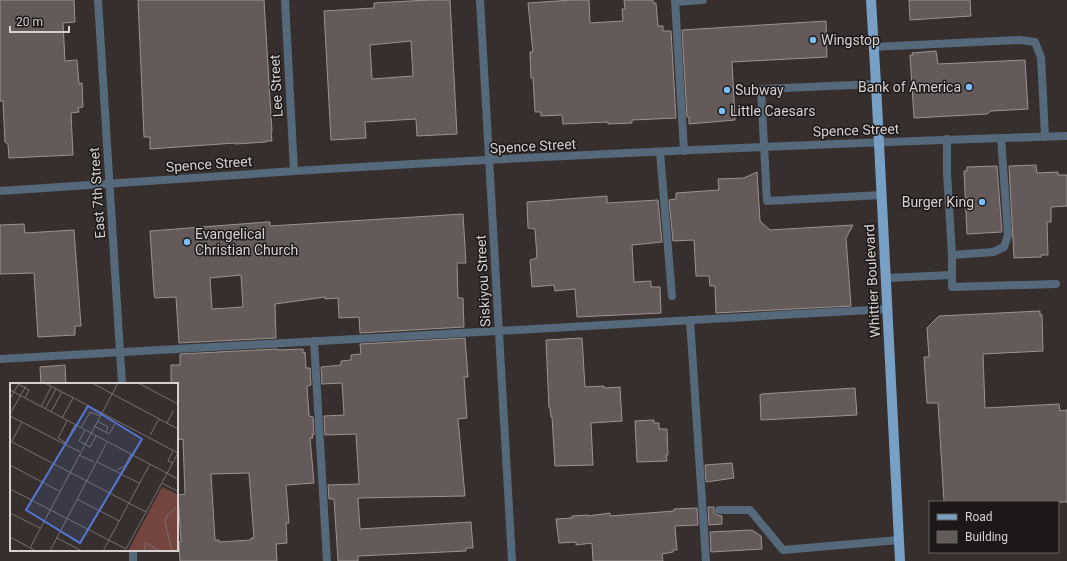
<svg xmlns="http://www.w3.org/2000/svg" width="1067" height="561" font-family="Roboto,sans-serif">
  <rect width="100%" height="100%" fill="#362f2e"/>
  <path fill="#635a59" stroke="#9c9391" fill-rule="evenodd" d="M 0,0 L 74,0 L 75,22 L 63,23 L 65,61 L 77,60 L 79,84 L 82,83 L 83,107 L 78,108 L 79,112 L 71,113 L 73,155 L 9,158 L 8,144 L 5,142 L 3,101 L 0,101 Z
    M 138,0 L 264,0 L 272,132 L 271,132 L 272,141 L 266,141 L 266,142 L 235,144 L 235,143 L 150,149 L 150,137 L 144,137 Z
    M 429,0 L 450,0 L 457,134 L 417,136 L 416,119 L 365,122 L 366,138 L 331,140 L 324,11 L 374,8 L 374,3 ZM 411,41 L 413,76 L 372,79 L 370,45 Z
    M 572,0 L 589,0 L 590,23 L 623,21 L 622,9 L 625,9 L 624,0 L 653,0 L 653,3 L 656,3 L 658,26 L 663,26 L 663,31 L 671,31 L 676,118 L 632,120 L 632,123 L 608,124 L 608,122 L 563,124 L 562,115 L 541,116 L 541,112 L 535,112 L 533,78 L 531,78 L 530,52 L 533,52 L 528,3 Z
    M 909,0 L 970,0 L 971,16 L 910,20 Z
    M 826,21 L 827,57 L 732,62 L 735,120 L 689,124 L 689,117 L 687,117 L 682,30 Z
    M 936,51 L 938,64 L 1025,60 L 1028,109 L 991,111 L 987,114 L 914,118 L 910,55 L 913,55 L 912,53 Z
    M 1036,165 L 1037,173 L 1058,172 L 1058,175 L 1067,175 L 1067,206 L 1051,207 L 1051,222 L 1047,222 L 1048,255 L 1041,255 L 1041,257 L 1014,258 L 1009,166 Z
    M 997,166 L 1002,232 L 967,234 L 964,171 L 967,171 L 967,167 Z
    M 757,172 L 760,221 L 770,230 L 853,225 L 846,238 L 851,306 L 716,313 L 715,286 L 710,286 L 709,276 L 696,276 L 694,240 L 673,241 L 669,200 L 676,199 L 676,193 L 719,190 L 718,179 L 744,178 Z
    M 607,196 L 607,203 L 658,200 L 662,242 L 632,245 L 634,282 L 651,281 L 651,287 L 660,287 L 661,313 L 577,317 L 575,289 L 555,291 L 554,285 L 532,287 L 530,260 L 537,258 L 535,229 L 528,228 L 527,202 Z
    M 463,214 L 466,263 L 457,263 L 458,298 L 463,298 L 464,327 L 360,333 L 359,317 L 339,318 L 338,298 L 325,299 L 325,297 L 275,304 L 276,338 L 179,343 L 176,297 L 155,298 L 154,293 L 150,231 L 267,222 L 270,222 L 270,226 ZM 241,275 L 243,307 L 212,309 L 210,278 Z
    M 24,224 L 25,233 L 74,230 L 81,326 L 75,326 L 75,335 L 38,337 L 34,273 L 0,274 L 0,225 Z
    M 1040,311 L 1040,315 L 1042,315 L 1043,351 L 983,354 L 985,408 L 1059,404 L 1060,411 L 1067,410 L 1067,502 L 944,502 L 938,403 L 927,403 L 924,357 L 929,357 L 927,328 L 939,316 Z
    M 465,338 L 468,377 L 464,377 L 467,418 L 458,419 L 465,496 L 358,498 L 360,529 L 471,522 L 473,548 L 466,548 L 466,551 L 358,556 L 358,561 L 338,561 L 334,499 L 329,499 L 328,485 L 359,484 L 356,434 L 325,435 L 324,416 L 344,415 L 342,383 L 322,384 L 321,367 L 341,365 L 341,361 L 351,360 L 351,355 L 361,354 L 360,344 Z
    M 582,338 L 585,387 L 604,386 L 604,388 L 620,387 L 622,421 L 591,423 L 593,465 L 555,466 L 552,417 L 551,417 L 550,408 L 549,408 L 546,340 Z
    M 277,349 L 277,350 L 303,349 L 303,353 L 305,352 L 306,368 L 310,368 L 311,385 L 307,386 L 309,416 L 313,417 L 314,435 L 312,435 L 313,438 L 310,438 L 314,483 L 286,485 L 289,523 L 286,523 L 287,543 L 276,544 L 277,561 L 180,561 L 179,542 L 181,542 L 178,495 L 185,494 L 183,439 L 177,440 L 177,384 L 171,384 L 171,365 L 180,365 L 180,354 ZM 249,473 L 254,538 L 251,538 L 251,540 L 219,542 L 219,540 L 215,540 L 211,474 Z
    M 65,365 L 66,384 L 41,384 L 40,367 Z
    M 855,388 L 857,415 L 761,420 L 760,395 L 761,394 Z
    M 654,420 L 654,423 L 659,423 L 659,429 L 667,429 L 668,455 L 666,455 L 667,461 L 637,462 L 635,421 Z
    M 732,463 L 734,478 L 706,482 L 705,465 Z
    M 708,507 L 714,507 L 714,513 L 717,515 L 722,516 L 722,524 L 709,525 Z
    M 697,508 L 698,525 L 675,526 L 677,550 L 673,550 L 673,552 L 662,554 L 663,561 L 593,561 L 592,543 L 576,545 L 576,542 L 559,543 L 556,519 L 572,518 L 572,516 L 588,515 L 588,516 L 610,513 L 610,516 L 674,511 L 674,509 Z
    M 752,530 L 761,536 L 762,549 L 711,552 L 710,532 Z"/>
  <g fill="none" stroke-linecap="round" stroke-linejoin="round">
    <path stroke="#56697b" stroke-width="8" d="M 675,0 L 684,151
      M 675,2 L 703,0
      M 873,47 L 1020,40 L 1035,42 L 1041,57 L 1045,137
      M 876,84 L 761,89 L 767,201 L 882,195
      M 947,139 L 947,173 L 952,255 L 952,287 L 1056,284
      M 660,152 L 672,296
      M 952,255 L 993,252 L 1004,247 L 1008,235 L 1001,138
      M 886,278 L 951,275
      M 690,320 L 706,561
      M 314,341 L 327,561
      M 0,359 L 888,309
      M 719,510 L 750,510 L 783,550 L 899,540"/>
    <path stroke="#56697b" stroke-width="8" d="M 98,0 L 122,384
      M 285,0 L 294,171
      M 480,0 L 512,561
      M 0,191 C 98,185 196,177 295,171 C 552,155 809,144 1067,136
      M 133,550 L 133,561"/>
    <path stroke="#789fc4" stroke-width="10" d="M 871,0 L 876,84 L 900,561"/>
  </g>
  <g fill="#7cbef9" stroke="#1b1817" stroke-width="1.5">
    <circle cx="813" cy="40" r="4"/>
    <circle cx="969" cy="87" r="4"/>
    <circle cx="727" cy="90" r="4"/>
    <circle cx="722" cy="111" r="4"/>
    <circle cx="982" cy="202" r="4"/>
    <circle cx="187" cy="242" r="4"/>
  </g>
  <g text-anchor="middle" dominant-baseline="central" stroke-width="3" stroke-linejoin="round" paint-order="stroke">
    <g font-size="14" fill="#d7d2d1" stroke="#1b1817" text-anchor="start">
      <text x="821" y="40">Wingstop</text>
      <text x="961" y="87" text-anchor="end">Bank of America</text>
      <text x="735" y="90">Subway</text>
      <text x="730" y="111">Little Caesars</text>
      <text x="974" y="202" text-anchor="end">Burger King</text>
      <text x="195" y="234">Evangelical<tspan x="195" dy="16">Christian Church</tspan></text>
    </g>
    <g font-size="14" fill="#d7d2d1" stroke="#1b1817">
      <text transform="translate(276 86) rotate(-93)">Lee Street</text>
      <text transform="translate(856 130) rotate(-2)">Spence Street</text>
      <text transform="translate(533 146) rotate(-3)">Spence Street</text>
      <text transform="translate(209 164) rotate(-4)">Spence Street</text>
      <text transform="translate(97 193) rotate(-94)">East 7th Street</text>
      <text transform="translate(483 281) rotate(-93)">Siskiyou Street</text>
      <text transform="translate(872 281) rotate(-93)">Whittier Boulevard</text>
    </g>
  </g>
  <g transform="translate(10 383)">
    <rect width="168" height="168" fill="#362f2e"/>
    <path d="M 152,104 L 167,111 L 168,110 L 168,168 L 118,168 Z" fill="#74443e"/>
    <path fill="none" stroke="#76706f" stroke-width="1" d="M 35,0 L 168,70M 82,0 L 168,46M 128,0 L 168,21M 8,1 L 19,7 L 15,15M 0,7 L 168,96M 0,16 L 9,0M 31,24 L 41,4M 35,26 L 46,6M 41,29 L 52,9M 0,31 L 16,3M 0,33 L 70,69M 52,35 L 63,15M 87,38 L 98,44 L 96,49M 157,40 L 163,28M 84,43 L 99,51 L 105,41M 71,45 L 80,29 L 90,33M 75,47 L 69,58 L 80,64 L 86,53M 140,52 L 149,36M 0,58 L 136,129M 2,58 L 12,39M 56,60 L 48,55 L 57,38M 55,61 L 65,42M 69,72 L 84,79M 87,79 L 129,100M 163,80 L 158,78 L 163,68M 0,82 L 49,108M 107,87 L 115,83 L 121,71M 152,100 L 167,108 L 168,106M 0,106 L 116,166M 67,116 L 109,138M 0,130 L 30,145M 0,154 L 26,168M 47,155 L 72,168M 20,165 L 108,0M 116,166 L 168,70M 40,168 L 97,59M 93,168 L 140,81M 134,168 L 136,160 L 150,168M 162,168 L 155,139 L 157,132 L 168,123"/>
    <path fill="#5576d6" fill-opacity="0.15" stroke="#5576d6" stroke-width="2" d="M 78,23 L 132,56 L 70,160 L 16,127 Z"/>
    <rect width="168" height="168" fill="none" stroke="#d7d2d1" stroke-width="2"/>
  </g>
  <rect x="929" y="501" width="130" height="52" fill="#1b1817" stroke="#666261"/>
  <rect x="937" y="514" width="20" height="6" fill="#789fc4" stroke="#666261"/>
  <text x="965" y="521" font-size="12" fill="#d7d2d1">Road</text>
  <rect x="937" y="531" width="20" height="12" fill="#635a59" stroke="#666261"/>
  <text x="965" y="541" font-size="12" fill="#d7d2d1">Building</text>
  <path d="M10 26v6h59v-6" fill="none" stroke="#d7d2d1" stroke-width="2"/>
  <text x="16" y="26" font-size="12" fill="#d7d2d1" stroke="#1b1817" stroke-width="3" paint-order="stroke">20 m</text>
</svg>
